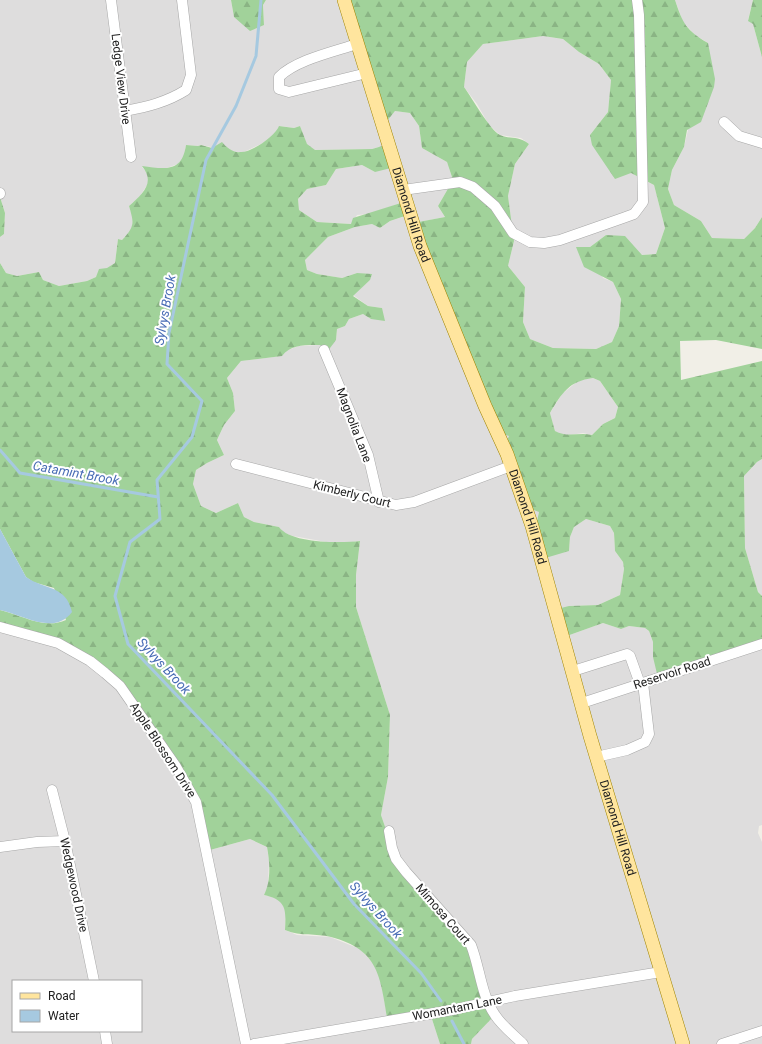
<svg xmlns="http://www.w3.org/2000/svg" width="762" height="1044" font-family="Roboto,sans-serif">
  <defs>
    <pattern id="forest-firs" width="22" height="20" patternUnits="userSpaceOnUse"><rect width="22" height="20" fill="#a1d29a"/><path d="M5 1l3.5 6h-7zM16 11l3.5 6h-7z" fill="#8ab484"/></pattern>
  </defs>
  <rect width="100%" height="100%" fill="#f1efe7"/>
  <path fill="#dedddd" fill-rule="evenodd" d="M 0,0 L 231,0 L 234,17 L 264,25 L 263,5 L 266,0 L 343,0 L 383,125 L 395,111 L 410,113 L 419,126 L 422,148 L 447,162 L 453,180 L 438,206 L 445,217 L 414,223 L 509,436 L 539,512 L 534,534 L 569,551 L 570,537 L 574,527 L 586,519 L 610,526 L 614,533 L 615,551 L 623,562 L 624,569 L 620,595 L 598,605 L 569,606 L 564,637 L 603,623 L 621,629 L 629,626 L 645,628 L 649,631 L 653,642 L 653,657 L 762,646 L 762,825 L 759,826 L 758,833 L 762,842 L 762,1044 L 471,1044 L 472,1039 L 494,1016 L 392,847 L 381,815 L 388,777 L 390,715 L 356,607 L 356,575 L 360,541 L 337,544 L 293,536 L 283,533 L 279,527 L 254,522 L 244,517 L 238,503 L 216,513 L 201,506 L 193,484 L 196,470 L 207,463 L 224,455 L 217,440 L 224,425 L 235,411 L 233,393 L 227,378 L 241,361 L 281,356 L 285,351 L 299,346 L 320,345 L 336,340 L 337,329 L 345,326 L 349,319 L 363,314 L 371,319 L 382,308 L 368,306 L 353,295 L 370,280 L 357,273 L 342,278 L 317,274 L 307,270 L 305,260 L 328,237 L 355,227 L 372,224 L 380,228 L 390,221 L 406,216 L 404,202 L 369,214 L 357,215 L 352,224 L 317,222 L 299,210 L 298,199 L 307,189 L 326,185 L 336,169 L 362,165 L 375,172 L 388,144 L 372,149 L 314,150 L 307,145 L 300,126 L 294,128 L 280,126 L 277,132 L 265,142 L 242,153 L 201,145 L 198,146 L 186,145 L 184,157 L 178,164 L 164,169 L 142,167 L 148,173 L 149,182 L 140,196 L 129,206 L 133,217 L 132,229 L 122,240 L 118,239 L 115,263 L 96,277 L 87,281 L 59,286 L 43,280 L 39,272 L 17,276 L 6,273 L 0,263 L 0,237 L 4,234 L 5,213 L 0,197 Z
    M 675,0 L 753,0 L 748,20 L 753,24 L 762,57 L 762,217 L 755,228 L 744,239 L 712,238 L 701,221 L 674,205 L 668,189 L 672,170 L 684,147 L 708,43 L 695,35 L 683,22 Z
    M 543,36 L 563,39 L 579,52 L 599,64 L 611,80 L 608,112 L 590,135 L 631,173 L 654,185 L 665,228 L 656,254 L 642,255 L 606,235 L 590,247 L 603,278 L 613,282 L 621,299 L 619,326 L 612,342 L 596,349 L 553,348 L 530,339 L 523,322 L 525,287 L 508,266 L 514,241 L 508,196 L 515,164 L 529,144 L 521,138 L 500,135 L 489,125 L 477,104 L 464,87 L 467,62 L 483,44 Z
    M 593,378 L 600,381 L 618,407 L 615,418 L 603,424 L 592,435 L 583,433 L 563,436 L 555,431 L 550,413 L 562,394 L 579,380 Z
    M 762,459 L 762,596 L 758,592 L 745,548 L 744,476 L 757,462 Z
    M 0,630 L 49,641 L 103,672 L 176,763 L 210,850 L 250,839 L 267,847 L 269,860 L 268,887 L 264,895 L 276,898 L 282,902 L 286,913 L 285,930 L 297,935 L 330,937 L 360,949 L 375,965 L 380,976 L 388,1022 L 431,1016 L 440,1044 L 0,1044 ZM 13,981 L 141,981 L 141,1031 L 13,1031 Z"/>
  <path fill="url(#forest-firs)" fill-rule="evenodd" d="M 231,0 L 266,0 L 263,5 L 264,25 L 250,31 L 234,17 Z
    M 343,0 L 675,0 C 683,24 686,30 708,43 L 715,79 L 714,87 L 701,122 L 687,130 L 684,147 L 672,170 L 668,189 L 674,205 L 701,221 L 712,238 L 744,239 L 755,228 L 762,217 L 762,349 L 716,340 L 680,341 L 681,380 L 762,361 L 762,459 L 757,462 L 744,476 L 745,548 L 758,592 L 762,596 L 762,646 L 658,678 L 653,657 L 653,642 L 649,631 L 645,628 L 629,626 L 621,629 L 603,623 L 564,637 L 557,609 L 569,606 L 598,605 L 620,595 L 624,569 L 623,562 L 615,551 L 614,533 L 610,526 L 586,519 L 574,527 L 570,537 L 569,551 L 542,559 L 534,534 L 539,512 L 526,507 L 504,447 L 509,436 L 497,432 L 413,223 L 445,217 L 438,206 L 453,180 L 447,162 L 422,148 L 419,126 L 410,113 L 395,111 L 383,126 ZM 543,36 L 563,39 L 579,52 L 599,64 L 611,80 L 608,112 L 590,135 L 592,145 L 615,179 L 631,173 L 654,185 L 665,228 L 656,254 L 642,255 L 625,236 L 606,235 L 590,247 L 576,247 L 584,267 L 613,282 L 621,299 L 619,326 L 612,342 L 596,349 L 553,348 L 530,339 L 523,322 L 525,287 L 508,266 L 514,241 L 508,196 L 515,164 L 529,144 C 517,135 511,140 500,135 C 490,130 472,98 464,87 L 467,62 L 483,44 ZM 593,378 L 600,381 L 618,407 L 615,418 L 603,424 L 592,435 C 579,432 567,438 555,431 L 550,413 C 562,393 569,381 593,378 Z
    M 753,0 L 762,0 L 762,57 L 753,24 L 748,21 Z
    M 279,126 L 294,128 L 300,126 L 307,144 L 315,150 L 372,149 L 389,144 L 391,168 L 375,172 L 362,165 L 336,169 L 326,185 L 307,189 L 298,199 L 299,210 L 317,222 L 351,224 L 353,218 L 404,202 L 405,216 L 390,221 L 380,228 L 372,224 L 355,227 L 328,237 L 305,260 L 307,270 L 317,274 L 342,278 L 357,273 L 372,274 L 370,280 L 353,296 L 368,306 L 382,308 L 385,321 L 371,319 L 363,314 L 349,319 L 345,326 L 337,329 L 336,340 L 327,352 L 320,345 C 306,345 291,344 282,356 L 241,361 L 227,378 L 233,393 L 235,411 L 224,425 L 217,440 L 224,455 L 207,463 L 196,470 L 193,484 L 201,506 L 216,513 L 238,503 L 244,517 L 254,522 L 279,527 C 291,544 342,543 360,541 L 356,575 L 356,607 L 390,715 L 388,777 L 381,815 L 392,847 L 470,948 L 494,1016 L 472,1039 L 471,1044 L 440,1044 L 431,1016 L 388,1022 C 380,979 381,950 331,937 C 315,933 302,937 285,930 C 286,910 287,900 264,895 C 271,881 270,863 267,847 L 250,839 L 210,850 L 197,800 L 112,681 L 77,653 L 0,630 L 0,610 C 22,615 44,630 66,620 L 54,588 L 33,582 L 26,577 L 0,529 L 0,263 L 6,273 L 17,276 L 39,272 L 43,280 L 59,286 L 87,281 L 96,277 L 99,269 L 107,268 L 115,263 L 118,239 L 122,240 C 135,226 134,223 129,206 C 142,194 156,183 142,166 C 165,169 182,173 186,145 L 198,146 L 201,145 L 212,148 L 222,142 C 227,148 233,153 241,152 C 253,152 276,135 279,126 Z
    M 0,197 L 5,213 L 4,234 L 0,237 Z"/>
  <path fill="#a6c9e0" d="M 0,529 L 26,577 C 45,590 66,585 72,612 C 54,636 24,615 0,610 Z"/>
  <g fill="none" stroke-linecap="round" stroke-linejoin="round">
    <path stroke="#a6c9e0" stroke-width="3" d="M 261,0 L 256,56 L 236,106 L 206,160 L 169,333 L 167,364 L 202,401 L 192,437 L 157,480 L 160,519 L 130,542 L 115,596 L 128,644 L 272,795 L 354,904 L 421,973 L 441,1001
      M 0,450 L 20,473 L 158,497
      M 452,1021 L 464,1044"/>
    <g stroke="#a7a7a7" stroke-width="11">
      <path id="minor" d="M 111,0 L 131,157
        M 357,44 C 333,52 296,60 279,77 L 279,89 L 289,92 L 367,73
        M 125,111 C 147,107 167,102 186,90 L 191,75 L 182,0
        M 724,122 L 739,136 L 762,143
        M 403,190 L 460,182 L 473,187 L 495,206 L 513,233 L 530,242 L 544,243 L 560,240 L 623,218 L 634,214 L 643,202 L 639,15 L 637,0
        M 0,193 L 0,194
        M 324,350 L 368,455 L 379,502
        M 236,464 L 396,505 L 414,502 L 511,466
        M 0,627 L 58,643 L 90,661 L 105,673 L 120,686 L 175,765 L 196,802 L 246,1044
        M 573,671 L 627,654 L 630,656 L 640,684
        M 582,703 L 762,644
        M 596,757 L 627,750 L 645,742 L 649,734 L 643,683
        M 52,790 L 65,841 L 94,981
        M 389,831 L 392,848 L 396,859 L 406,872 L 471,945 C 480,968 481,995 495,1015 C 502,1026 514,1035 523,1044
        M 0,847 L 37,842 L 65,841
        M 105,1031 L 107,1044
        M 254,1044 L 452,1010 L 515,996 L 661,972
        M 722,1044 L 762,1031"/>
    </g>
    <g stroke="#9d8300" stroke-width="14">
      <g id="major">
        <path id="s1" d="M 344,0 L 420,246 L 485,406 L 507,454 L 532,526 L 590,736 L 683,1044"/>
      </g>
    </g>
    <use href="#minor" stroke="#fff" stroke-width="10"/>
    <use href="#major" stroke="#ffe59e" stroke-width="13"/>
  </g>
  <g text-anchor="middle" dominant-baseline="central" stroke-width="4" stroke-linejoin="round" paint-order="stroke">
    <g font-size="12" fill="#202020" stroke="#fff">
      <text transform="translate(121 79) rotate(83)">Ledge View Drive</text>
      <text stroke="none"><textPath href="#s1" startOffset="225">Diamond Hill Road</textPath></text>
      <text transform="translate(354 425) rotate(69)">Magnolia Lane</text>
      <text transform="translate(352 494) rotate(14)">Kimberly Court</text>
      <text stroke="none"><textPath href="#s1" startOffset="549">Diamond Hill Road</textPath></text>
      <text transform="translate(672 673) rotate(-18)">Reservoir Road</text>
      <text transform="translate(163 750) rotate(57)">Apple Blossom Drive</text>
      <text stroke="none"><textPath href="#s1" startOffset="873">Diamond Hill Road</textPath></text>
      <text transform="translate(74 885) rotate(78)">Wedgewood Drive</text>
      <text transform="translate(443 914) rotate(49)">Mimosa Court</text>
      <text transform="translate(457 1008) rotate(-11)">Womantam Lane</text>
    </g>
    <g font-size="13" font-style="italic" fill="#486cb5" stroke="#fff">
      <text transform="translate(165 310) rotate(-80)">Sylvys Brook</text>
      <text transform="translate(76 473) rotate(10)">Catamint Brook</text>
      <text transform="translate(164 666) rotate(47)">Sylvys Brook</text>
      <text transform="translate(376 910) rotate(48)">Sylvys Brook</text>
    </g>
  </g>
  <rect x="12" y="980" width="130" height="52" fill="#ffffff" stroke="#a6a6a6"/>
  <rect x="20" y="993" width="20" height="6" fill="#ffe59e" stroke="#a6a6a6"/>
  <text x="48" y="1000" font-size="12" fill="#202020">Road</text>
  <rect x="20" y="1010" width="20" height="12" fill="#a6c9e0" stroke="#a6a6a6"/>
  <text x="48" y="1020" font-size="12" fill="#202020">Water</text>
</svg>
